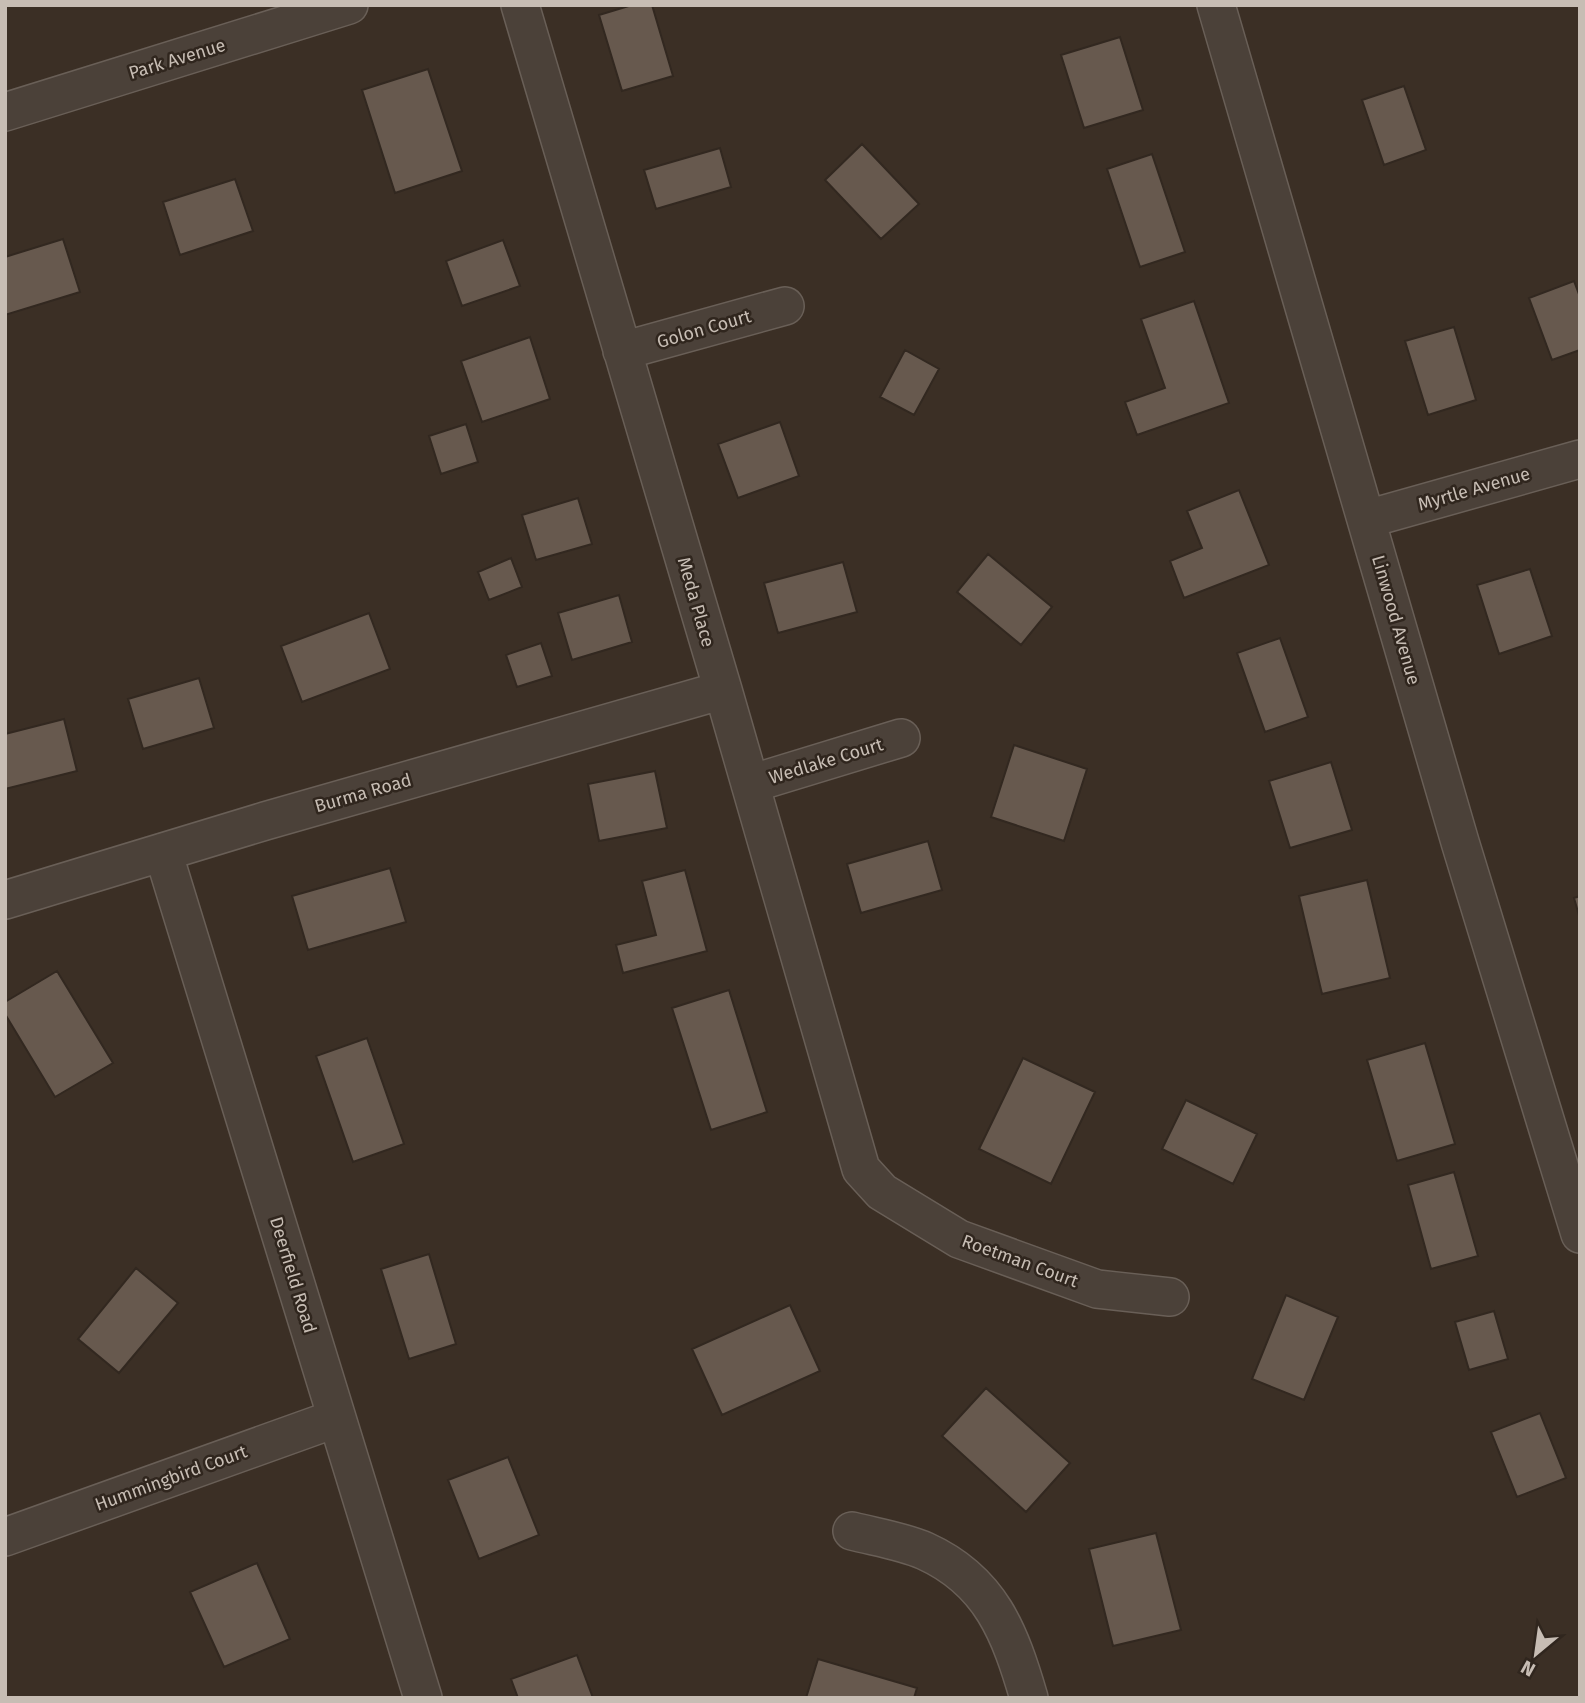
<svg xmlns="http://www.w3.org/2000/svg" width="1585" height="1703" font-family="'Fira Sans',sans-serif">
  <rect width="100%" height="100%" fill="#3b2f25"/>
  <path fill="#67594e" stroke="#322820" stroke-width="2" d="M 632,5 L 652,5 L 673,76 L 622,91 L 599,15 Z
    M 1120,37 L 1143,110 L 1084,128 L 1061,55 Z
    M 428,69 L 462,171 L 395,193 L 362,90 Z
    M 1404,86 L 1426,150 L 1384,165 L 1362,100 Z
    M 862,144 L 919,204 L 881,239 L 825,180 Z
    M 720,148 L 731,187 L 656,209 L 644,170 Z
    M 1152,154 L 1185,252 L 1140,267 L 1107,169 Z
    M 235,179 L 253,231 L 180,255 L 163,202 Z
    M 63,239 L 80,292 L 5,315 L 5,257 Z
    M 503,240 L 520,286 L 462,306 L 446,261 Z
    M 1574,281 L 1580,297 L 1580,350 L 1552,360 L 1529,298 Z
    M 1194,301 L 1229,403 L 1137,435 L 1125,402 L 1165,388 L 1141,319 Z
    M 1454,327 L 1476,400 L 1428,415 L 1405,341 Z
    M 530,337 L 550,399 L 482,422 L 461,361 Z
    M 905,350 L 939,369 L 914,415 L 880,397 Z
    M 780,422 L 799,476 L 738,498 L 718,444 Z
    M 466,424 L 478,462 L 441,474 L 429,436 Z
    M 1239,490 L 1269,565 L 1184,598 L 1170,561 L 1202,548 L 1187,511 Z
    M 578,498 L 592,544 L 536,560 L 522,515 Z
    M 988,554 L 1052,607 L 1021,645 L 957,592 Z
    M 511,558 L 522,587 L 489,600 L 478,572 Z
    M 843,562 L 857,612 L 778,633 L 764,583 Z
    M 1530,569 L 1552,636 L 1499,654 L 1477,585 Z
    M 619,595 L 632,642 L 572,660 L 558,613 Z
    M 369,613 L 390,669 L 302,702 L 281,646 Z
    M 1280,638 L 1308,717 L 1265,732 L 1237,653 Z
    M 541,643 L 552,676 L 517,687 L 506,655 Z
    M 199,678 L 214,728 L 143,749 L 128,699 Z
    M 64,719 L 77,771 L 5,789 L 5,734 Z
    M 1014,745 L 1087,769 L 1064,841 L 991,817 Z
    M 1331,762 L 1352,830 L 1290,848 L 1269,781 Z
    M 655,771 L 667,828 L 599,841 L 588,784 Z
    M 928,841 L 942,890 L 861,913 L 847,864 Z
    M 390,868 L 406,922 L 308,950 L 292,896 Z
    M 685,870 L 707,951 L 623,973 L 616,945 L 656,935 L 642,881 Z
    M 1367,880 L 1390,978 L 1322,994 L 1299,896 Z
    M 1580,896 L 1580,919 L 1574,898 Z
    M 57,971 L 113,1063 L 55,1097 L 5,1014 L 5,1002 Z
    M 729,990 L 767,1112 L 711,1130 L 672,1008 Z
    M 367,1038 L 404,1144 L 353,1162 L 316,1056 Z
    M 1425,1043 L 1455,1144 L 1397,1161 L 1367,1060 Z
    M 1023,1058 L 1095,1092 L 1051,1184 L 979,1149 Z
    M 1186,1100 L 1257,1134 L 1233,1184 L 1162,1149 Z
    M 1454,1172 L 1478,1256 L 1431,1269 L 1408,1185 Z
    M 429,1254 L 456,1344 L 409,1359 L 381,1269 Z
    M 136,1268 L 178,1303 L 119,1373 L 78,1339 Z
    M 1286,1295 L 1338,1317 L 1304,1400 L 1252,1379 Z
    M 790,1305 L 820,1371 L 722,1415 L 692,1349 Z
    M 1494,1311 L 1508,1359 L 1469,1370 L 1455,1322 Z
    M 986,1388 L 1070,1463 L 1026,1512 L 942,1436 Z
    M 1540,1413 L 1566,1478 L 1517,1497 L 1491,1432 Z
    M 508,1457 L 539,1535 L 479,1559 L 448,1480 Z
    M 1156,1533 L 1181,1630 L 1113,1646 L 1089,1549 Z
    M 257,1563 L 290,1639 L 224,1667 L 190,1592 Z
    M 577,1655 L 593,1698 L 518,1698 L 511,1679 Z
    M 818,1659 L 917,1688 L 914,1698 L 806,1698 Z"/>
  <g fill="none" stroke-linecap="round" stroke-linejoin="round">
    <g stroke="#695f57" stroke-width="40">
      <path id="street" d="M 520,5 L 723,690 L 861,1169 L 882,1192 L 959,1239 L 1097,1289 L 1170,1297
        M 1216,5 L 1460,842 L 1580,1234
        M 5,112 L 349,5
        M 622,351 L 785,306
        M 1367,519 L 1580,459
        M 750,784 L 901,738
        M 163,852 L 423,1698
        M 5,900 L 265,821 L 723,690
        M 852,1531 C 875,1537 902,1541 925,1551 C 991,1581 1010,1633 1029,1698
        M 5,1537 L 337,1418"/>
    </g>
    <use href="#street" stroke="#4b4139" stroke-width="37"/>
  </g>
  <g text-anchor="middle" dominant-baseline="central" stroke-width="5" stroke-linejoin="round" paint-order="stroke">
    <g font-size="18" fill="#c7bdb4" stroke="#30261e">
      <text transform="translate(177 59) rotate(-17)">Park Avenue</text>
      <text transform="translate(704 329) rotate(-16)">Golon Court</text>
      <text transform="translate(1474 489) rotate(-16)">Myrtle Avenue</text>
      <text transform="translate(696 602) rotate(74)">Meda Place</text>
      <text transform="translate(1396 620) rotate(74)">Linwood Avenue</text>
      <text transform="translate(826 761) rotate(-17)">Wedlake Court</text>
      <text transform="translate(363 793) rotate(-16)">Burma Road</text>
      <text transform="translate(1020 1261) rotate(20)">Roetman Court</text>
      <text transform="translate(293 1275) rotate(73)">Deerfield Road</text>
      <text transform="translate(171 1478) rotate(-20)">Hummingbird Court</text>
    </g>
  </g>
  <rect width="1585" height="1703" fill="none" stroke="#c7bdb4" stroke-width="14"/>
  <g transform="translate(1536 1654) rotate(209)" stroke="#30261e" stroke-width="5" paint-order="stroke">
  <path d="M0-5L12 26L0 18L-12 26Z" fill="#c7bdb4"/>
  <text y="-10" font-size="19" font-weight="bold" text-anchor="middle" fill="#c7bdb4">N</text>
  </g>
</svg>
